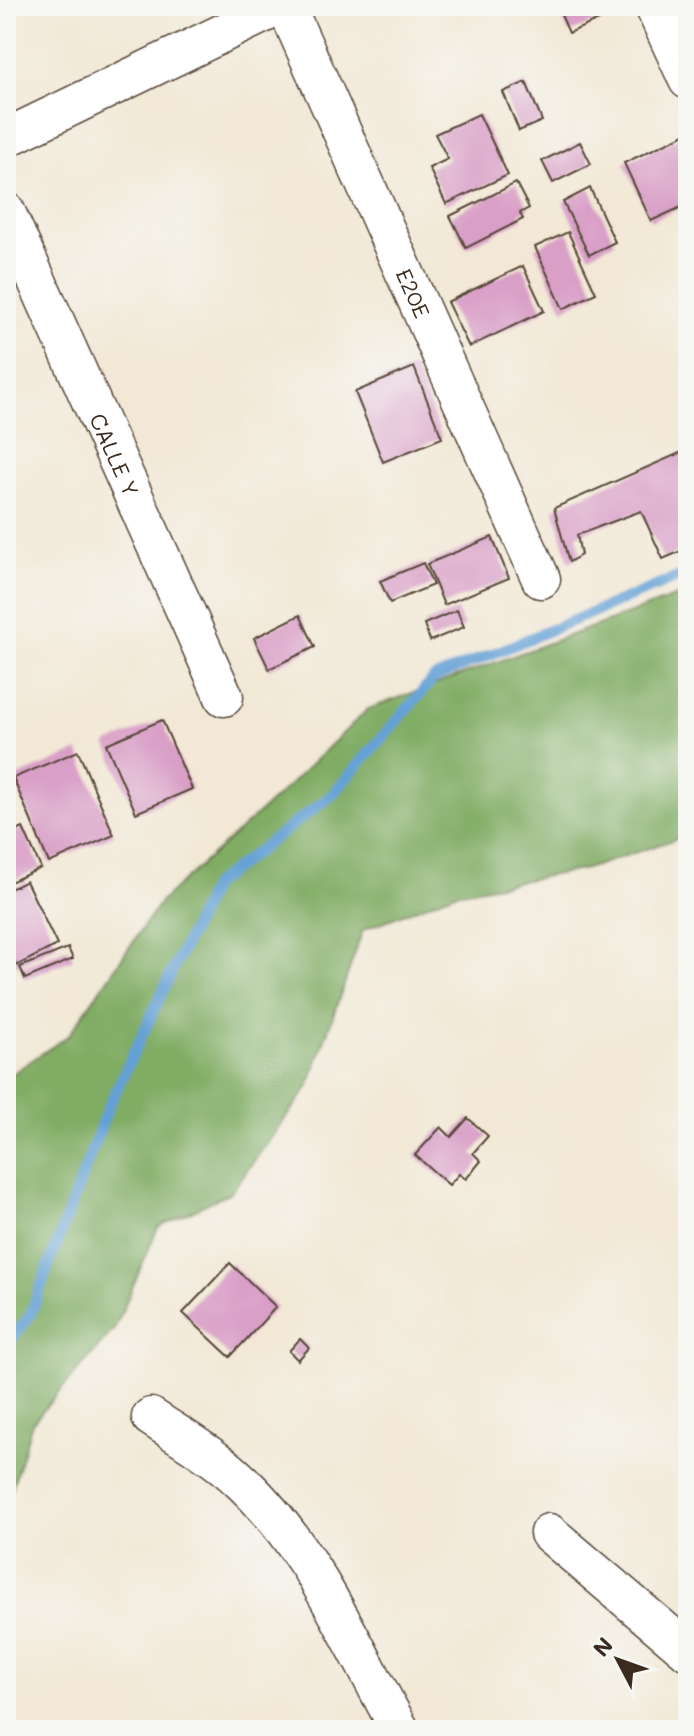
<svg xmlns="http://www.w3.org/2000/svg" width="694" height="1736" font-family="Mali,sans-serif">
  <rect width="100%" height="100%" fill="#f6f6f2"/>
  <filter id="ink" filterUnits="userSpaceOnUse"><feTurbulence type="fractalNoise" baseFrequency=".0125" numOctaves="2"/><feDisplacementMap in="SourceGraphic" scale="16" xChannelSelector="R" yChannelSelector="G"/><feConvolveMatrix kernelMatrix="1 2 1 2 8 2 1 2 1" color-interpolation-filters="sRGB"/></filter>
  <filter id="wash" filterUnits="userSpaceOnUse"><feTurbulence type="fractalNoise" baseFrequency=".006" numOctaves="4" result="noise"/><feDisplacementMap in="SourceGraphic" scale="32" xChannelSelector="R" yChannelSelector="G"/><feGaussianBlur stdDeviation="1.8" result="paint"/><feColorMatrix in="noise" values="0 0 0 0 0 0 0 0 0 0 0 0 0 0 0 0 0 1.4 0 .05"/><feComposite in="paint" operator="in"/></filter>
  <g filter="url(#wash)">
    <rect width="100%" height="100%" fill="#f2e8d5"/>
    <path fill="#80ac64" stroke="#5e6b41" stroke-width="2" d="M 688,592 L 688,835 L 586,869 L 455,893 L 363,930 L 308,1088 L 231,1192 L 158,1227 L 115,1328 L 32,1423 L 6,1508 L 6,1078 L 69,1035 L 161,901 L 282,792 L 368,709 Z"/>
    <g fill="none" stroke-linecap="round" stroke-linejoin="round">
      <path stroke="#64a0d5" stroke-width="11" d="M 6,1347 L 30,1315 L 108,1107 L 213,885 L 332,795 L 434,678 L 688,573"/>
    </g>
    <g id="blocks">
      <path fill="#d99fc7" d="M 581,6 L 621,6 L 622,10 L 569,33 L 561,15 Z
        M 526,82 L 542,121 L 519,131 L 503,92 Z
        M 479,114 L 508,175 L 446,204 L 429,168 L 448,159 L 435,134 Z
        M 687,133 L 688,204 L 651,221 L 624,163 Z
        M 580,142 L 591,164 L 553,183 L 542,161 Z
        M 516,183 L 529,208 L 520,213 L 523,219 L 466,248 L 450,216 Z
        M 590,188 L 615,242 L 589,255 L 563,202 Z
        M 568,232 L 596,293 L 563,309 L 535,247 Z
        M 523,266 L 544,311 L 469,347 L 447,302 Z
        M 414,367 L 442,438 L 383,462 L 355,392 Z
        M 682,452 L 688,468 L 688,548 L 663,559 L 641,511 L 577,535 L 581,555 L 569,562 L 554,508 Z
        M 492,537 L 509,578 L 444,605 L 427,564 Z
        M 423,563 L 433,585 L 390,603 L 380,581 Z
        M 457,610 L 464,627 L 430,641 L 424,624 Z
        M 300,615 L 315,647 L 269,669 L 254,638 Z
        M 162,720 L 192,789 L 136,813 L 106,744 Z
        M 78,751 L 114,835 L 49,863 L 13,778 Z
        M 23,828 L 41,868 L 6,884 L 6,836 Z
        M 26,881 L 57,945 L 16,966 L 6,946 L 6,891 Z
        M 68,948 L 73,959 L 25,979 L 20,967 Z
        M 468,1118 L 488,1136 L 473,1153 L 481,1161 L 466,1179 L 459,1174 L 449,1185 L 415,1155 L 441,1127 L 451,1137 Z
        M 230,1263 L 276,1307 L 230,1357 L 183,1313 Z
        M 300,1339 L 309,1348 L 298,1360 L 289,1351 Z"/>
    </g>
  </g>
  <g filter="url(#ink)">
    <use href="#blocks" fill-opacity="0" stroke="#564639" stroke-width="2"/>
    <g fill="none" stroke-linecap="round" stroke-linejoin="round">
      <g stroke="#564639" stroke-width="41">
        <g id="minor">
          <path id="s1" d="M 286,6 L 541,579"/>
          <path d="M 654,6 L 688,80"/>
          <path d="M 6,138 L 279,6"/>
          <path id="s2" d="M 6,212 L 224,697"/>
          <path d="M 151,1417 C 178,1435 208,1452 232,1473 C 309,1540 351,1643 400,1730"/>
          <path d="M 549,1533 L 688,1651"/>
        </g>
      </g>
      <use href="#minor" stroke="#fff" stroke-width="38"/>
    </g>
  </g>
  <g text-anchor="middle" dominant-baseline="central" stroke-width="8" stroke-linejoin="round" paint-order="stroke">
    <g font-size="22" fill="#3b2a1e" stroke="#f6f6f2">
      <text stroke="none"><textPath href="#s1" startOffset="314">E20E</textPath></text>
      <text stroke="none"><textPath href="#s2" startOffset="266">CALLE Y</textPath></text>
    </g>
  </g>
  <rect width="694" height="1736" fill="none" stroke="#f6f6f2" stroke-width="32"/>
  <g transform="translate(618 1660) rotate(311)" stroke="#f6f6f2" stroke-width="6" paint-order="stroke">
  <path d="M0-6L14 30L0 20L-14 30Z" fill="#3b2a1e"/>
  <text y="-12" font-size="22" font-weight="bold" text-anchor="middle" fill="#3b2a1e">N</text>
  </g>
</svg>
